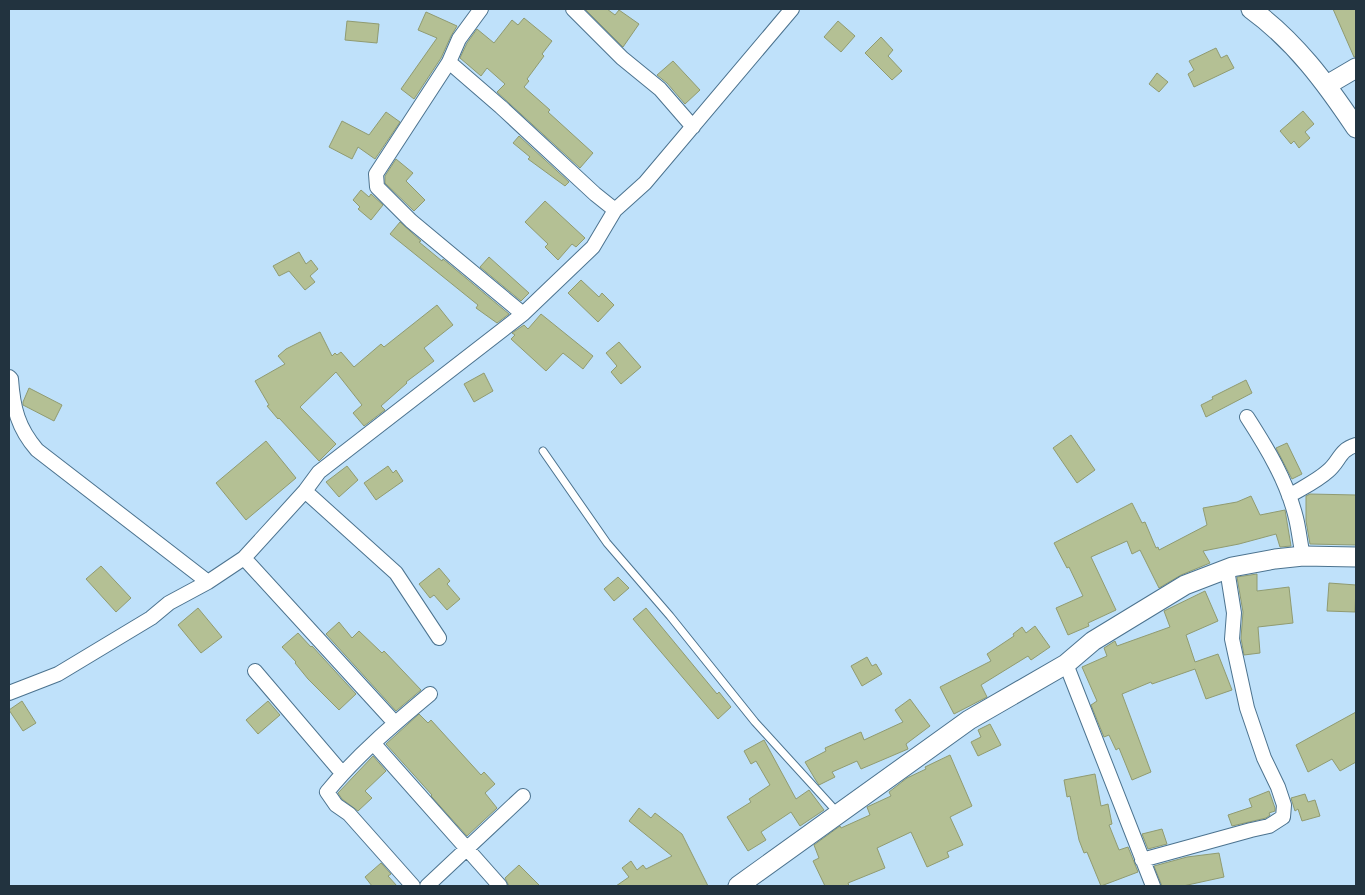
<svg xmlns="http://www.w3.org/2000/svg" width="1365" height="895" font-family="Figtree,sans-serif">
  <rect width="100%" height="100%" fill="#bfe1fa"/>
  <path fill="#b4c094" stroke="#909b71" d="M 585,9 L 607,9 L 615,15 L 619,10 L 639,24 L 623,47 Z
    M 1333,9 L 1356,9 L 1356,57 L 1354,57 Z
    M 426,12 L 457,26 L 451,36 L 441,58 L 414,99 L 401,89 L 437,38 L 418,30 Z
    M 524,18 L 552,41 L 542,54 L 544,56 L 527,79 L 529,81 L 524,87 L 550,110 L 548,112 L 593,153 L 580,168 L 497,92 L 505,84 L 487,68 L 481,76 L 460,58 L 467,43 L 477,29 L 494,43 L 512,20 L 518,25 Z
    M 347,21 L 379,24 L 377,43 L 345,40 Z
    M 838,21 L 855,36 L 841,52 L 824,37 Z
    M 881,37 L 893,50 L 888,56 L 902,71 L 892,80 L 865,53 Z
    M 1216,48 L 1221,58 L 1227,55 L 1234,68 L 1194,87 L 1188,74 L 1194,70 L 1189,61 Z
    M 673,61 L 700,90 L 685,104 L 667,83 L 657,75 Z
    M 1157,73 L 1168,82 L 1159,92 L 1149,84 Z
    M 1303,111 L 1314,124 L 1305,132 L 1310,138 L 1299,148 L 1294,141 L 1291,144 L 1280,131 Z
    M 386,112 L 400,122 L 375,159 L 358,147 L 352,159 L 329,147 L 342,121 L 369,135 Z
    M 519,136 L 569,182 L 565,186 L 528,159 L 530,157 L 513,143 Z
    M 396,159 L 413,173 L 406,181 L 425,200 L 414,211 L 385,183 L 385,176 Z
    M 361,190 L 369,197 L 371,194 L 383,205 L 371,220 L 358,209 L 360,207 L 353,200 Z
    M 545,201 L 585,238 L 576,247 L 572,244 L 558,260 L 545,247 L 548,244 L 525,222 Z
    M 400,222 L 421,241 L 419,242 L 442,261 L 443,259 L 509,314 L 497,323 L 476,308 L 478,305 L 390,234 Z
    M 299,252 L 306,264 L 311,260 L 318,269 L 310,276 L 315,282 L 305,290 L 289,271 L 279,276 L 273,266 Z
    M 489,257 L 529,293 L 521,301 L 480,267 Z
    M 581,280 L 599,297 L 602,293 L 614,305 L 598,322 L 568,293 Z
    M 437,305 L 453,325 L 424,348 L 434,361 L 406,382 L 407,383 L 381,406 L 385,410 L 364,426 L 353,413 L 362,405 L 336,372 L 300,407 L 336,444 L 319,461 L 279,418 L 278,419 L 267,406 L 269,405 L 255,381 L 285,364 L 278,356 L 286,349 L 320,332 L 332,356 L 335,353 L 337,355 L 341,352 L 354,367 L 381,344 L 384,347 Z
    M 541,314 L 593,356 L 583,369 L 563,353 L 546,371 L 511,339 L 515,335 L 512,333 L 524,325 L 528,329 Z
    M 619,342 L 641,367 L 621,384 L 611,372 L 617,366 L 606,353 Z
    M 484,373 L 493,391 L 474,402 L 464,384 Z
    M 1246,380 L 1252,393 L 1206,417 L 1201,405 L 1213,399 L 1212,397 Z
    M 29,388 L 62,405 L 54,421 L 23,405 L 23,402 Z
    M 1071,435 L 1095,470 L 1077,483 L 1053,448 Z
    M 266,441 L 296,478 L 246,520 L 216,483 Z
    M 1287,443 L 1302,474 L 1292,479 L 1276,448 Z
    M 347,466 L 358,480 L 339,497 L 326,482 Z
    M 388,466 L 393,473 L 396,470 L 403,481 L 376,500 L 364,483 Z
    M 1310,494 L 1356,495 L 1356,545 L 1310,544 L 1306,521 L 1306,496 Z
    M 1251,496 L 1260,515 L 1285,510 L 1291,546 L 1280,547 L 1276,534 L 1239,544 L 1203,551 L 1210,563 L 1181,575 L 1159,588 L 1140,550 L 1132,554 L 1127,541 L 1091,557 L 1116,610 L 1088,623 L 1089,626 L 1068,635 L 1056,608 L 1083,596 L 1069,567 L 1067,568 L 1054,543 L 1132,503 L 1142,523 L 1145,522 L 1156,548 L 1158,547 L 1159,550 L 1207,525 L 1203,508 L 1237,502 Z
    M 101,566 L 131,598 L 116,612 L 86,579 Z
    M 439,568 L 450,581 L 447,584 L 460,599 L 447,610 L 434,595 L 430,598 L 419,584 Z
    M 1257,574 L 1257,591 L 1289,587 L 1293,623 L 1258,627 L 1260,653 L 1244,655 L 1241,638 L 1243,612 L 1237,577 Z
    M 618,577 L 629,588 L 614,601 L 604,589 Z
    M 1329,583 L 1356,585 L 1355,612 L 1327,611 Z
    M 1205,591 L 1218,621 L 1186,635 L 1195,662 L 1218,654 L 1232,690 L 1206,699 L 1195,669 L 1152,684 L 1151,682 L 1122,694 L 1151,772 L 1132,780 L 1119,748 L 1116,750 L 1109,735 L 1104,737 L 1091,705 L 1097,701 L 1082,667 L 1107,656 L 1104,648 L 1115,641 L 1117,646 L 1170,627 L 1164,611 Z
    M 198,608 L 222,637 L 201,653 L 178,625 Z
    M 646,608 L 717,694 L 719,692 L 731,707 L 718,719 L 633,619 Z
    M 339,622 L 352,638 L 359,631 L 382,653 L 384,651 L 421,690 L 396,711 L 326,634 Z
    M 1035,626 L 1050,647 L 1031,660 L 1028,656 L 981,685 L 987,697 L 954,714 L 940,687 L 991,661 L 987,654 L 1014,636 L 1013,634 L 1022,627 L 1026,633 Z
    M 298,633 L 311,647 L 312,646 L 356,694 L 339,710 L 308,679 L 295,663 L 296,662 L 282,647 Z
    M 867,657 L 872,666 L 876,664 L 882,674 L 862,686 L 851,666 Z
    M 910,699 L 930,726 L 906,744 L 908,749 L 861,769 L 857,761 L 832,772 L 835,777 L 819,785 L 815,779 L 805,762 L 826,751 L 825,748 L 861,732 L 864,740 L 903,722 L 895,710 Z
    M 22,701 L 36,723 L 23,731 L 9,710 Z
    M 268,701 L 280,715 L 258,734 L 246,720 Z
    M 1356,712 L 1356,762 L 1340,771 L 1332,759 L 1308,772 L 1296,745 Z
    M 419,714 L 428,723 L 431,720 L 481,775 L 484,772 L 495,784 L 485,793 L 497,808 L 467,836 L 431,796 L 432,795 L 386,744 Z
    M 990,724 L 1001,745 L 978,756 L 971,742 L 981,737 L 978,730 Z
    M 764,740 L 796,799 L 809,790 L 824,810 L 800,826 L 791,812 L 761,832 L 766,840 L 748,851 L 727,817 L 751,802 L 749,799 L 770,785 L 756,761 L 751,764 L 744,751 Z
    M 950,755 L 972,806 L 950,817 L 963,845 L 947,852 L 949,857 L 927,867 L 911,832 L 877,848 L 885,868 L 848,883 L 849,886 L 825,886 L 813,861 L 819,858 L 814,845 L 840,826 L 841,828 L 870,815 L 867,807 L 891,796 L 889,792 L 907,778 L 926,769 L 925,767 Z
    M 373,756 L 386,771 L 365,791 L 372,798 L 358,811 L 342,799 L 338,793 Z
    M 1095,774 L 1101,806 L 1108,804 L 1112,824 L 1109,825 L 1119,850 L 1128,847 L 1138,872 L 1101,886 L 1087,852 L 1084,853 L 1079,840 L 1070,796 L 1067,797 L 1064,780 Z
    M 1269,791 L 1275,808 L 1275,811 L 1269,813 L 1270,815 L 1266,818 L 1232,826 L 1228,815 L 1252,807 L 1249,799 Z
    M 1305,794 L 1308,802 L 1315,800 L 1320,816 L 1302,821 L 1298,809 L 1295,811 L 1291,798 Z
    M 639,808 L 651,818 L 655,813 L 682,834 L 708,886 L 616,886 L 629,877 L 622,868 L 631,861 L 637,870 L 643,865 L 646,869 L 672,856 L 629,821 Z
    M 1162,829 L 1167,844 L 1148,849 L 1142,834 Z
    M 1219,853 L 1224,877 L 1183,886 L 1162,886 L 1154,866 L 1187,857 Z
    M 381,863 L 391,874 L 388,876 L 397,886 L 372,886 L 365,877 Z
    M 519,865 L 540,886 L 509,886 L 505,878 Z"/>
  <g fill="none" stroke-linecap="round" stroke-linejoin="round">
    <g stroke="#4c738f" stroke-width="9">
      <path id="lane" d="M 543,451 L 607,543 L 670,616 L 755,722 L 838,813"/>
    </g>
    <g stroke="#4c738f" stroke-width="16">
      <path id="street" d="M 481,9 L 459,39 L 449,62 L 376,174 L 377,187 L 411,221 L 523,314
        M 573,9 L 622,58 L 660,89 L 693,127
        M 449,62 L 501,107 L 595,194 L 615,210
        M 9,377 L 11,379 C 13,408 18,428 37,450 L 208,582
        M 1247,417 C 1267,448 1287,481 1296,518 C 1299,530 1300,543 1303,556
        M 305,491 L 396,573 L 439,638
        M 1289,496 C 1302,488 1317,481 1328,471 C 1340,461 1339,450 1356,445
        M 244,558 L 395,723
        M 1066,664 L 1153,886
        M 255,671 L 342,773
        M 9,693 L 58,674 L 151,618 L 169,603 L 208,582 L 244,558 L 305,491 L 319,472 L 523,314 L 593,247 L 615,210 L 645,183 L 792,9
        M 374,744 L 500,886
        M 1142,860 L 1251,830 L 1269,826 L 1283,817 L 1284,805 L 1278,787 L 1264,758 L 1247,708 L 1232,639 L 1234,613 L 1227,569
        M 413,886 L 349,814 L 336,805 L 327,792 C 357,755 394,724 430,694
        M 427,886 L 523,796"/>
    </g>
    <g stroke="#4c738f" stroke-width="21">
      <path id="secondary" d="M 1251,9 C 1295,41 1326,83 1356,128
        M 1327,85 L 1356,68
        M 738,886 L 969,720 L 1066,664 L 1093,641 L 1185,585 L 1232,567 L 1275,559 L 1303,556 L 1356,557"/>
    </g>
    <use href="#lane" stroke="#fff" stroke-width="7"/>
    <use href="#street" stroke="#fff" stroke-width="14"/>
    <use href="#secondary" stroke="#fff" stroke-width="19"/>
  </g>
  <rect width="1365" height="895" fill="none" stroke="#22333f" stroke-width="20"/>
</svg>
